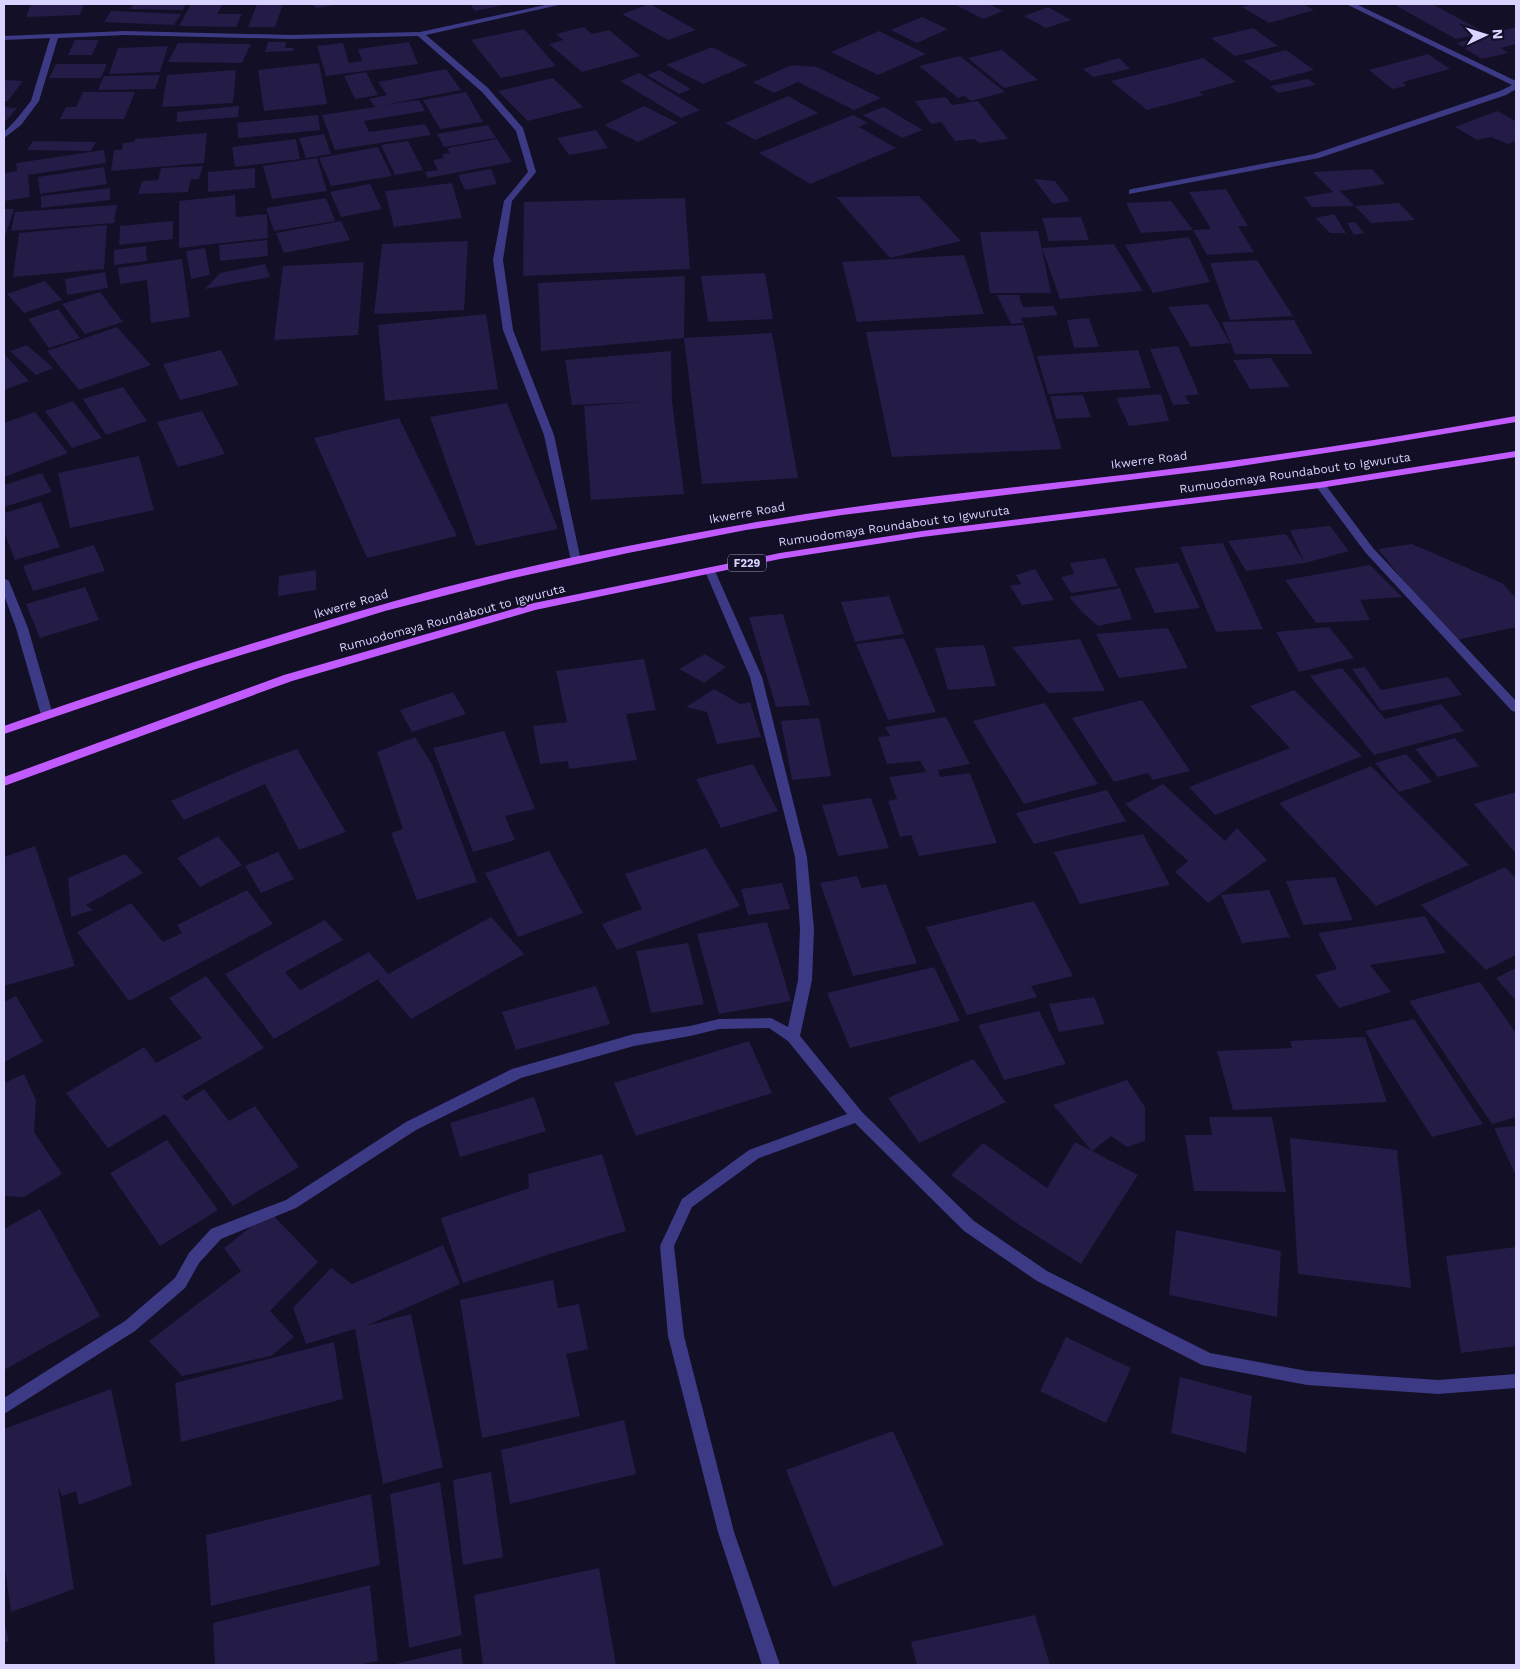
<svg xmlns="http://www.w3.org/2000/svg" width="1520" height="1669" font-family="'Work Sans',sans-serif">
  <rect width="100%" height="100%" fill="#130f26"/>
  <path fill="#241b47" d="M 31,4 L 84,4 L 80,15 L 26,17 Z
    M 133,4 L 186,4 L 183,10 L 130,9 Z
    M 191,4 L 223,4 L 217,14 L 242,14 L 236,27 L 179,26 Z
    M 257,4 L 283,4 L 275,27 L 248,27 Z
    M 313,4 L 334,4 L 334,5 L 316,8 Z
    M 470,4 L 504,4 L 504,5 L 475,11 Z
    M 650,4 L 696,30 L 668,40 L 622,14 Z
    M 961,4 L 989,4 L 1003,11 L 983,19 L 956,5 Z
    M 1252,4 L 1303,4 L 1314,10 L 1269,23 L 1242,7 Z
    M 1393,4 L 1432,4 L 1486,33 L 1456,39 Z
    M 1048,7 L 1071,20 L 1046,28 L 1024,16 Z
    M 111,11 L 181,14 L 174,25 L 104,22 Z
    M 922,17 L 948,29 L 917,43 L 891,30 Z
    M 584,27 L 592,34 L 609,30 L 640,56 L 582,72 L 549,44 L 563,40 L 556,34 Z
    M 1516,27 L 1516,44 L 1501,48 L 1508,53 L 1482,59 L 1456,43 Z
    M 1253,28 L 1278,46 L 1235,56 L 1211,38 Z
    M 524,29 L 556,66 L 501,78 L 471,40 Z
    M 879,31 L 926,54 L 878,75 L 831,52 Z
    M 75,40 L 99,40 L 92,55 L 68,55 Z
    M 268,42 L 286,42 L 285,48 L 294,48 L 293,51 L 265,52 Z
    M 409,42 L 418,64 L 326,76 L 317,46 L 343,43 L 349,63 L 362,61 L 358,49 Z
    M 178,43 L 251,44 L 242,63 L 168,62 Z
    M 168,46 L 160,72 L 109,74 L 118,48 Z
    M 712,47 L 748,65 L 703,84 L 666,65 Z
    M 1002,50 L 1038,80 L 1004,88 L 968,58 Z
    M 1286,50 L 1314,70 L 1271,81 L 1243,61 Z
    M 1428,54 L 1450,69 L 1403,82 L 1406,86 L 1392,89 L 1369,70 Z
    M 960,56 L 1005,92 L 971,101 L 964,96 L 958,98 L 919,66 Z
    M 1119,58 L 1130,69 L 1093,77 L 1083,69 Z
    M 1203,58 L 1236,82 L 1199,92 L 1204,95 L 1147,110 L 1111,81 Z
    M 319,63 L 327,104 L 264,111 L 258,70 Z
    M 56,64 L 107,64 L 101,78 L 49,78 Z
    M 792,65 L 817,67 L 881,98 L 854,110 L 798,82 L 774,93 L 753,82 Z
    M 446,69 L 461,90 L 384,105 L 419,100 L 425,111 L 364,121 L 369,132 L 425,124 L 431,135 L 335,150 L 322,115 L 375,107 L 369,99 L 387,95 L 378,82 Z
    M 236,70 L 233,103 L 162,107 L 167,75 Z
    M 659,70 L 691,89 L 679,94 L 647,75 Z
    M 366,72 L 378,95 L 355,99 L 344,76 Z
    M 639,73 L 700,110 L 681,118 L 620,81 Z
    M 160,75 L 155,89 L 98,90 L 104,76 Z
    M 553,78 L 583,107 L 528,121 L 498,91 Z
    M 1308,79 L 1316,85 L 1278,93 L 1270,86 Z
    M 4,80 L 23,81 L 8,101 L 4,101 Z
    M 83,92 L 135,92 L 124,119 L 60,119 L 66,107 L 76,107 Z
    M 466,92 L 483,122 L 440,129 L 423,100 Z
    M 788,96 L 818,113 L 755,140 L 725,123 Z
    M 946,97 L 952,105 L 978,101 L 1008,139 L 979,143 L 975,139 L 955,141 L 941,122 L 931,124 L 915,101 Z
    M 239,106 L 238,117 L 177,122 L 177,112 Z
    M 644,106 L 678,123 L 638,142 L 604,125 Z
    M 4,107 L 17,108 L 4,123 Z
    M 884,107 L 923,130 L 902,138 L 863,115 Z
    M 1497,111 L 1516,121 L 1516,141 L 1508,144 L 1491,137 L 1477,140 L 1455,127 Z
    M 318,115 L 320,130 L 238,138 L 237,123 Z
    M 853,115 L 868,123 L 859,127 L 896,148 L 810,184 L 759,153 Z
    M 488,125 L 496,138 L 444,147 L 437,134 Z
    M 596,130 L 608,148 L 569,155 L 557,138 Z
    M 207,133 L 204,163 L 111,171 L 114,150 L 122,150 L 123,143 L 134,142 L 135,139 Z
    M 324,134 L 331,154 L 306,158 L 299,138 Z
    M 296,139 L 300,159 L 235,167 L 232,147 Z
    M 497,139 L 512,162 L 428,178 L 425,172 L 438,170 L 433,160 L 444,158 L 442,154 L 450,153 L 447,148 Z
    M 33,141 L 96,142 L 91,151 L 27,150 Z
    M 408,141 L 423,170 L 395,175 L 381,145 Z
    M 378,147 L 392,176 L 331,186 L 319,158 Z
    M 104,150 L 106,163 L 28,175 L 30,197 L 4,201 L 4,173 L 17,171 L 16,163 Z
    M 317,158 L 327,191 L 272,199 L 263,166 Z
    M 203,166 L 199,179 L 191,179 L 188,192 L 138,194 L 142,181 L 158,180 L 161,168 Z
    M 104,167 L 107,184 L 40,194 L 38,177 Z
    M 255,168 L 255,188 L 208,192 L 208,172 Z
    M 491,169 L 497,184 L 465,190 L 458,175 Z
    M 1372,169 L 1385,184 L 1340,191 L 1355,206 L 1312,207 L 1304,197 L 1333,192 L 1313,172 Z
    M 1034,179 L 1055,181 L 1070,201 L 1053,204 Z
    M 452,183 L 462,218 L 394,227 L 385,191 Z
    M 370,184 L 382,209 L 341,217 L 330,192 Z
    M 110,188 L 110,200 L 41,208 L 41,196 Z
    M 1226,189 L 1248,226 L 1238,226 L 1254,252 L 1207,255 L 1193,230 L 1141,233 L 1126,203 L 1171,201 L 1193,230 L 1211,229 L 1189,192 Z
    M 235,195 L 236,217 L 267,214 L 268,238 L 179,248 L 179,201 Z
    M 919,196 L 961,241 L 890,258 L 836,197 Z
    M 326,198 L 335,221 L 274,231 L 266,208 Z
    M 685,198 L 690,269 L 523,276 L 524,202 Z
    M 1399,203 L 1415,220 L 1371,223 L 1355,206 Z
    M 117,205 L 114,223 L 11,231 L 15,212 Z
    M 4,209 L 14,209 L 4,239 Z
    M 1334,214 L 1346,233 L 1330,233 L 1315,218 Z
    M 1081,217 L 1089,240 L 1049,241 L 1042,218 Z
    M 173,221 L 173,239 L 119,245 L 120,226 Z
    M 341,221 L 350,240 L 284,253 L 276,233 Z
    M 1355,222 L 1364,233 L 1354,235 L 1347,223 Z
    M 107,225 L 104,269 L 13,277 L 19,233 Z
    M 1038,231 L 1051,293 L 990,293 L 980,232 Z
    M 1189,237 L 1210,282 L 1153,293 L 1125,245 Z
    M 267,240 L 268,256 L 220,261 L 219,245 Z
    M 468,241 L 464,310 L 374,314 L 382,244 Z
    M 1114,244 L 1143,291 L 1060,299 L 1042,248 Z
    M 146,246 L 147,261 L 114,265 L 114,250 Z
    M 205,248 L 210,275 L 191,279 L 186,251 Z
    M 964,255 L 984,314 L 857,322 L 842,262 Z
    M 182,259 L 190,317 L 151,323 L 147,280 L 120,284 L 118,268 Z
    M 1257,260 L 1293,316 L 1230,320 L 1210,263 Z
    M 364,262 L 358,335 L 274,340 L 283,266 Z
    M 265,264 L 270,277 L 205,289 L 220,273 Z
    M 105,272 L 108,288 L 67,295 L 65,279 Z
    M 765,273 L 773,319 L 708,322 L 701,276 Z
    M 685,276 L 684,338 L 541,351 L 538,283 Z
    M 45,281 L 62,300 L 24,313 L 7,294 Z
    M 100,292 L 123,322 L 85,334 L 62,304 Z
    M 997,295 L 1019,295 L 1023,307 L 1053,306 L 1058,315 L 1020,318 L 1024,323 L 1011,324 Z
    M 1208,304 L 1230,343 L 1191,347 L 1168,307 Z
    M 58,309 L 80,338 L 49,348 L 28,319 Z
    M 486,314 L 498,389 L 385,401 L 378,325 Z
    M 1089,318 L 1099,347 L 1074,348 L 1067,320 Z
    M 1294,320 L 1313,354 L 1235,354 L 1222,322 Z
    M 1024,325 L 1062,449 L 892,457 L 866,332 Z
    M 117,327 L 151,365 L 79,390 L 47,351 Z
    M 772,333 L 798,478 L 702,484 L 684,338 Z
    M 27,345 L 53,368 L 36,375 L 10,351 Z
    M 1178,346 L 1199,394 L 1185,396 L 1190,404 L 1173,405 L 1150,349 Z
    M 221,350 L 239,385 L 180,400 L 163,364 Z
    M 1138,350 L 1151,388 L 1048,394 L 1037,356 Z
    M 671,351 L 672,401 L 684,494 L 591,500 L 584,406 L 641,402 L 572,405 L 565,360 Z
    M 5,355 L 29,381 L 4,390 L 4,356 Z
    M 1271,358 L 1290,387 L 1250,389 L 1233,360 Z
    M 123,387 L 147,421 L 106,435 L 83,399 Z
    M 1161,394 L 1169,421 L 1129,426 L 1116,398 Z
    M 1083,395 L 1091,417 L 1056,419 L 1050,396 Z
    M 73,401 L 102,438 L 72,448 L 45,411 Z
    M 507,403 L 558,529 L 476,546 L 430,417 Z
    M 202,411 L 225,454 L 178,467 L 157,422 Z
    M 35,412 L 68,453 L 4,477 L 4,423 Z
    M 399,418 L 457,536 L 367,558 L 314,438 Z
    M 139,456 L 154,510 L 70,528 L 58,473 Z
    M 42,473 L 52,492 L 4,507 L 4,485 Z
    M 41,502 L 60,547 L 15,560 L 4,532 L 4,513 Z
    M 1330,526 L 1349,551 L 1305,563 L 1246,571 L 1228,541 L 1286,534 L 1305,563 L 1290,530 Z
    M 1223,543 L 1263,629 L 1216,632 L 1180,547 Z
    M 1412,544 L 1502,583 L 1516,598 L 1516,627 L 1452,641 L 1378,549 Z
    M 94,545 L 105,571 L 33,591 L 23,566 Z
    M 1105,558 L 1118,586 L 1071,593 L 1061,577 L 1074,574 L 1070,563 Z
    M 1178,563 L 1200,608 L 1155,613 L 1134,568 Z
    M 1370,565 L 1402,597 L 1360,600 L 1370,620 L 1316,623 L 1285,580 Z
    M 1035,569 L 1054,600 L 1022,605 L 1010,586 L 1021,584 L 1016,575 Z
    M 316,570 L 316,590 L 278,596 L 279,576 Z
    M 85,587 L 99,620 L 40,638 L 26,604 Z
    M 1120,588 L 1132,619 L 1098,626 L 1082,612 L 1069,597 Z
    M 889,596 L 904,634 L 855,642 L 841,602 Z
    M 783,614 L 810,705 L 776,707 L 749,617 Z
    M 1329,627 L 1354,658 L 1299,672 L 1276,632 Z
    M 1168,628 L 1188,668 L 1119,678 L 1096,634 Z
    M 904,638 L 936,712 L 888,720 L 856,644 Z
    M 1080,639 L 1105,691 L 1048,693 L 1012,647 Z
    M 984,645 L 996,686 L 948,690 L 935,648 Z
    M 705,654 L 726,667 L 704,683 L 679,669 Z
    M 644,659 L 656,710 L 626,714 L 637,760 L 569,769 L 568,761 L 540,764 L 533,726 L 567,722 L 556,671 Z
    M 1365,667 L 1381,690 L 1448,677 L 1462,695 L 1381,711 L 1352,669 Z
    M 1342,668 L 1385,719 L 1441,704 L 1464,731 L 1374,755 L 1310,676 Z
    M 714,689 L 740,704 L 750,702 L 761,737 L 717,744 L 707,712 L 686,707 Z
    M 1294,690 L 1362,756 L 1215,815 L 1189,787 L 1290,748 L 1250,706 Z
    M 453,692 L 466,714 L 412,732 L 400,710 Z
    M 1142,700 L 1190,771 L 1153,780 L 1148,773 L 1114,782 L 1072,718 Z
    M 1045,703 L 1098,784 L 1024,804 L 973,721 Z
    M 946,717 L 970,764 L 938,770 L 940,777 L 970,773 L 997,843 L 919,856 L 911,835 L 900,837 L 888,801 L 897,799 L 889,777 L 926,772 L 920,761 L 887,764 L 878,737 L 890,736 L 885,727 Z
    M 819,718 L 831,776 L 792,780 L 781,721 Z
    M 504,731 L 535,809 L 505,816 L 515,840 L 473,852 L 433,748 Z
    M 415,737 L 432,764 L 477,882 L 417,900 L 391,833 L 403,829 L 377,752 Z
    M 1455,738 L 1479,766 L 1438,777 L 1415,749 Z
    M 297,749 L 346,832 L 299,850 L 265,784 L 184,820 L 171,801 L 253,765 Z
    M 1406,754 L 1432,782 L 1399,792 L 1375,763 Z
    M 753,764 L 778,811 L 721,828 L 696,779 Z
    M 1371,766 L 1469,865 L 1376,906 L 1279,803 Z
    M 1163,784 L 1225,841 L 1237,828 L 1267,860 L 1208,903 L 1175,872 L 1188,861 L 1125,804 Z
    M 1107,790 L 1126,821 L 1034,844 L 1016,813 Z
    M 1516,792 L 1516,854 L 1474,804 Z
    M 871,798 L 889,848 L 838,856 L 822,805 Z
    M 1143,834 L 1170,885 L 1080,904 L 1054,852 Z
    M 218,836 L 242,865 L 200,887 L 177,858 Z
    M 35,846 L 75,966 L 4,986 L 4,857 Z
    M 706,848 L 740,906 L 617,950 L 602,924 L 642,909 L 625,874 Z
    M 549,851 L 583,913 L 518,937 L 485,873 Z
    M 278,852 L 294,879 L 261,893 L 245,866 Z
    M 125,854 L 143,873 L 86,905 L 93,910 L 71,917 L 68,878 Z
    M 1505,867 L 1516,878 L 1516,955 L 1486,970 L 1421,905 Z
    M 857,876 L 862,888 L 886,884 L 917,963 L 853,976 L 820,883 Z
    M 1335,877 L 1353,920 L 1303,925 L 1286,881 Z
    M 782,883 L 790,909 L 748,915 L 741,889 Z
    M 247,890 L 273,924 L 129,1001 L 77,932 L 131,903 L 163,942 L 182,933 L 177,925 Z
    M 1269,890 L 1290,937 L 1242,943 L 1221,895 Z
    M 1034,901 L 1073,976 L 1031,986 L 1037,997 L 967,1015 L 926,927 Z
    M 1425,916 L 1446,953 L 1370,965 L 1391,992 L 1339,1008 L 1315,975 L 1337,969 L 1318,933 Z
    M 491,917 L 524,954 L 411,1019 L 378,980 L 382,977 L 274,1039 L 225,974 L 325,920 L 343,940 L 285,972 L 300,990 L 369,952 L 388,974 Z
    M 767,922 L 791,1001 L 719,1014 L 697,934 Z
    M 688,943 L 704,1004 L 651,1013 L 636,951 Z
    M 934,967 L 960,1021 L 850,1048 L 827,993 Z
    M 1516,968 L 1516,1001 L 1496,978 Z
    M 206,976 L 264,1048 L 182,1096 L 186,1101 L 204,1089 L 229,1121 L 255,1106 L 299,1167 L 233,1206 L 165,1114 L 108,1148 L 66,1093 L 144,1047 L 156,1063 L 202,1038 L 169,998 Z
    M 1480,982 L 1516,1033 L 1516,1117 L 1492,1124 L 1409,1001 Z
    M 596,986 L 610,1024 L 516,1050 L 502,1012 Z
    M 16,996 L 43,1042 L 4,1062 L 4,1002 Z
    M 1094,997 L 1105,1024 L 1059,1032 L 1049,1004 Z
    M 1039,1011 L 1066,1064 L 1004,1080 L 978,1025 Z
    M 1414,1019 L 1483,1124 L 1432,1137 L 1365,1031 Z
    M 1365,1037 L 1387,1102 L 1233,1110 L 1217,1051 L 1292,1048 L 1290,1041 Z
    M 749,1041 L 772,1093 L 636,1136 L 614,1083 Z
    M 973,1059 L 1006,1102 L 919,1143 L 888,1098 Z
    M 24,1074 L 36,1100 L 34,1132 L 62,1174 L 24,1197 L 4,1196 L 4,1083 Z
    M 1127,1080 L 1145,1107 L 1145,1141 L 1127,1147 L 1111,1136 L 1092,1151 L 1138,1175 L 1081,1264 L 1015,1222 L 951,1175 L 983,1143 L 1047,1188 L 1075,1142 L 1092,1151 L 1053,1105 Z
    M 534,1097 L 546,1131 L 460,1157 L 450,1123 Z
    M 1209,1117 L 1272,1117 L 1286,1192 L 1194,1191 L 1185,1135 L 1212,1135 Z
    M 1516,1126 L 1516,1176 L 1494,1128 Z
    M 1290,1138 L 1397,1150 L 1411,1288 L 1298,1274 Z
    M 167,1140 L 218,1210 L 160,1246 L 110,1173 Z
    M 602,1154 L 626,1231 L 553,1253 L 463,1283 L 441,1218 L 529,1188 L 528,1174 Z
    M 40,1209 L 100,1316 L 4,1370 L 4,1229 Z
    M 270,1212 L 318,1262 L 270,1311 L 294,1337 L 271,1356 L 182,1376 L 149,1341 L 241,1271 L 224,1248 Z
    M 1176,1230 L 1281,1251 L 1277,1317 L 1169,1295 Z
    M 443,1245 L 460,1284 L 366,1326 L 411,1314 L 443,1467 L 383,1484 L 355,1329 L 306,1344 L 293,1308 L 331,1268 L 352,1284 Z
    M 1516,1247 L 1516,1346 L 1461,1353 L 1446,1256 Z
    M 553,1280 L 558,1308 L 579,1304 L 588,1349 L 566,1354 L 580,1416 L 482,1438 L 460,1300 Z
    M 1066,1337 L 1131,1368 L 1106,1423 L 1040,1391 Z
    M 334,1342 L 343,1399 L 181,1442 L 175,1383 Z
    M 1180,1377 L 1252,1396 L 1246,1453 L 1171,1433 Z
    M 111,1389 L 132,1485 L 79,1505 L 76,1491 L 62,1496 L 58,1487 L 74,1589 L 11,1612 L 4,1562 L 4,1429 Z
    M 624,1420 L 636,1474 L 510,1504 L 501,1450 Z
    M 893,1431 L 944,1545 L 833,1587 L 786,1470 Z
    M 491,1472 L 503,1557 L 463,1565 L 453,1480 Z
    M 440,1482 L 462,1635 L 409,1648 L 390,1494 Z
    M 371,1494 L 380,1565 L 211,1606 L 206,1535 Z
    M 599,1568 L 616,1665 L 483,1665 L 474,1595 Z
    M 370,1585 L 378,1661 L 359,1665 L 215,1665 L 213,1623 Z
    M 1035,1615 L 1050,1665 L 917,1665 L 911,1642 Z
    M 4,1620 L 9,1641 L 4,1643 Z
    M 461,1648 L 463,1665 L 392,1665 Z"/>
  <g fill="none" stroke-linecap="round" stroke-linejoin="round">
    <path fill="#3d3a85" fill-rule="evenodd" d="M 550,4 L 563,4 L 426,35 L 488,88 L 523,128 L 536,172 L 512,201 L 503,260 L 513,330 L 554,435 L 581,561 L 576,564 L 571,561 L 544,435 L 503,330 L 493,260 L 504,201 L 528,172 L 516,131 L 482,92 L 418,36 L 291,39 L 125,35 L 58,38 L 39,101 L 21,125 L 4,138 L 4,132 L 15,121 L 31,101 L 50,38 L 4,40 L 4,36 L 125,31 L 291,35 L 420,32 Z
      M 1346,4 L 1356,4 L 1516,81 L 1516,89 L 1506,95 L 1319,158 L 1129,194 L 1129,190 L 1132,189 L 1314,154 L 1500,91 L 1512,85 Z
      M 1320,482 L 1324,483 L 1373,548 L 1516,701 L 1516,712 L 1512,711 L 1365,552 L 1315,485 Z
      M 710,567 L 715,571 L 762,677 L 807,857 L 814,929 L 812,980 L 800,1036 L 862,1112 L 974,1221 L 1047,1271 L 1210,1353 L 1307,1371 L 1438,1380 L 1516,1374 L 1516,1388 L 1438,1394 L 1307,1385 L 1202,1365 L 1037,1281 L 964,1231 L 855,1123 L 759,1158 L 692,1207 L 674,1246 L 684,1336 L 734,1532 L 780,1665 L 762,1665 L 718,1532 L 668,1336 L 660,1246 L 682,1199 L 749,1150 L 847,1114 L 788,1041 L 769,1028 L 719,1029 L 690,1036 L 634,1046 L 521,1078 L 416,1130 L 296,1208 L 221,1239 L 199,1263 L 185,1288 L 135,1331 L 4,1414 L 4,1398 L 125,1321 L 175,1278 L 189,1253 L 211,1229 L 286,1200 L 406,1122 L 512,1069 L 634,1034 L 690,1026 L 719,1019 L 771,1018 L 788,1027 L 798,980 L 800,929 L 795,857 L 750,677 L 705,571 Z
      M 4,578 L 9,581 L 28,628 L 53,715 L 51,718 L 43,718 L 41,715 L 16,628 L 4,595 Z"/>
    <path fill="#c25bff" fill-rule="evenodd" d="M 1516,416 L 1516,422 L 1372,446 L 1228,468 L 842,515 L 746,530 L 628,553 L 509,579 L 385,611 L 196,669 L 4,734 L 4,726 C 148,676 294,628 442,588 C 542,562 644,542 746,524 C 874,501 1003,489 1131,474 C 1260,458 1388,439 1516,416 Z
      M 1516,451 L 1516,457 L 1320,488 L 922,537 L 780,559 L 535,610 L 292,681 L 4,786 L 4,777 L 284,675 L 534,603 L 780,553 L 922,531 L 1320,482 Z"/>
  </g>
  <g text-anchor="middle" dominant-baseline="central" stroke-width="4" stroke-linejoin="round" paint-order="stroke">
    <rect fill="#130f26" stroke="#9e99be" stroke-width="1" x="728" y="554.5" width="38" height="17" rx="4"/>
    <g font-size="11" font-weight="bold" fill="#d9d4ff">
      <text x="747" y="563">F229</text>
    </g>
    <g font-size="12" fill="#d9d4ff" stroke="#130f26">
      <text transform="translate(1149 460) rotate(-7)">Ikwerre Road</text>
      <text transform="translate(1295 473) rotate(-8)">Rumuodomaya Roundabout to Igwuruta</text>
      <text transform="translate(747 513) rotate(-10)">Ikwerre Road</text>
      <text transform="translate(894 526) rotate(-8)">Rumuodomaya Roundabout to Igwuruta</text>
      <text transform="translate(351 604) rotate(-16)">Ikwerre Road</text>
      <text transform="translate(452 618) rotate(-15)">Rumuodomaya Roundabout to Igwuruta</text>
    </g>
  </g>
  <rect width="1520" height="1669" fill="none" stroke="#d9d4ff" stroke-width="10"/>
  <g transform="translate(1485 35) rotate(86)" stroke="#130f26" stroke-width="4" paint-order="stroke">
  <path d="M0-4L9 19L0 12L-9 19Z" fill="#d9d4ff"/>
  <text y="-8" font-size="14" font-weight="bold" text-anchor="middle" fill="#d9d4ff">N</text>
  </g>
</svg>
